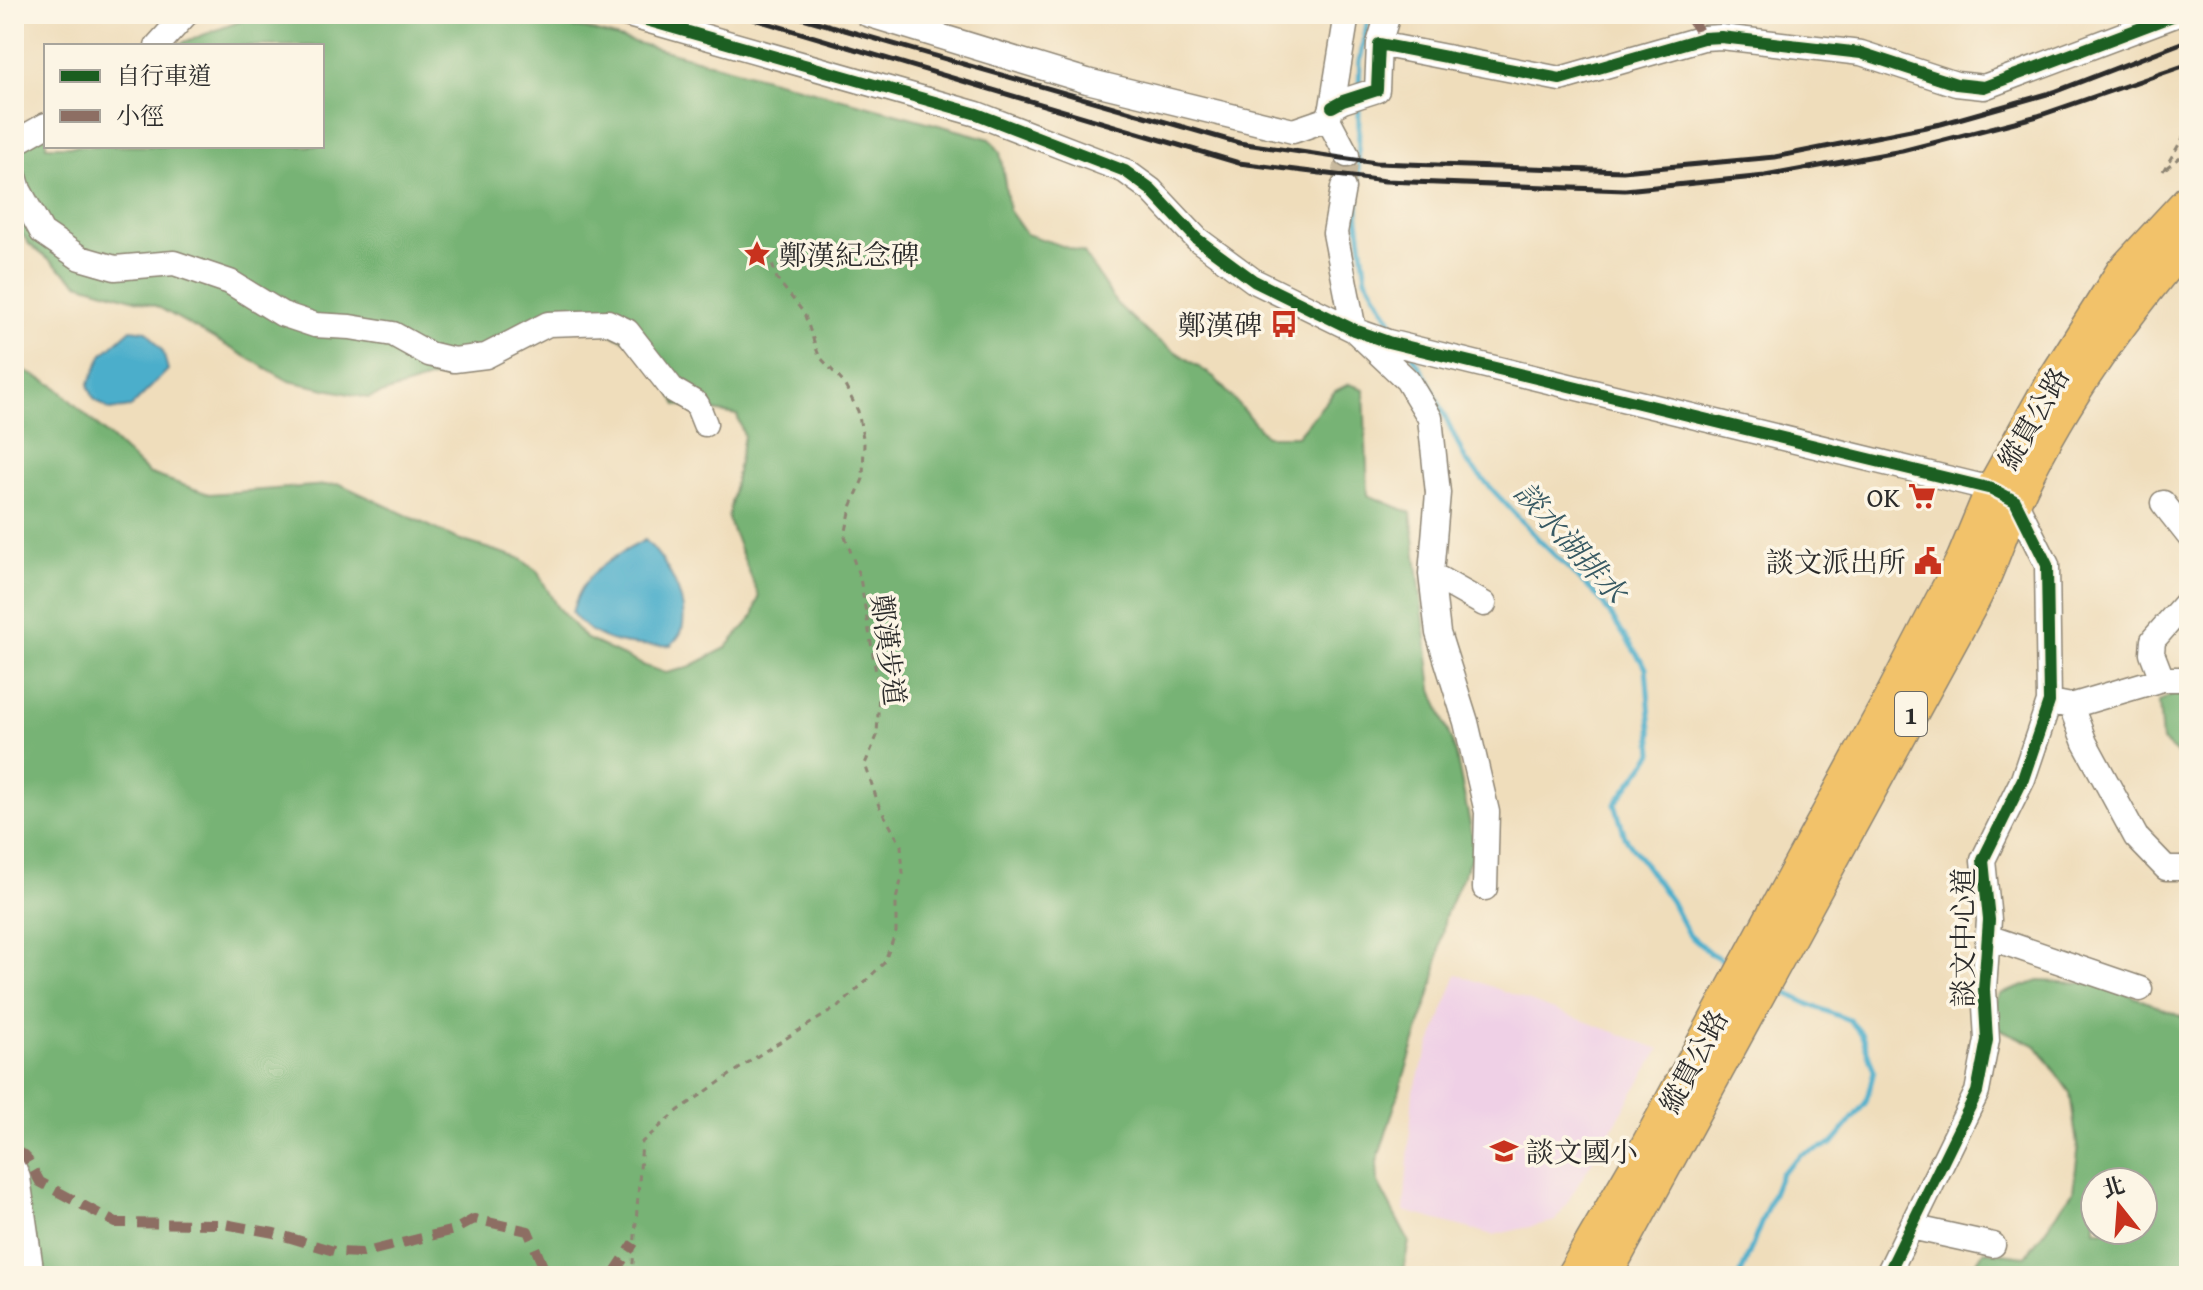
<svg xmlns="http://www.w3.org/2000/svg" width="2203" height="1290" font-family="'Gentium Book Plus','Noto Serif TC',serif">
  <rect width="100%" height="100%" fill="#fcf5e5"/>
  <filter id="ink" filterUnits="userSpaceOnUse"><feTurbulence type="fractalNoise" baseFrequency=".0125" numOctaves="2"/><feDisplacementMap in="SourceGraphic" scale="16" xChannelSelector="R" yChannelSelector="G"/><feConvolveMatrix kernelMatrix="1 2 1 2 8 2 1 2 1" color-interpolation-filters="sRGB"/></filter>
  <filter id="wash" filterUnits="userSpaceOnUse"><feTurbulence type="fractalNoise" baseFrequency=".006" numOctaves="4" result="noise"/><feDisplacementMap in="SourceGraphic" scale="32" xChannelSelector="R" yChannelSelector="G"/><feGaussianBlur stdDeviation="1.8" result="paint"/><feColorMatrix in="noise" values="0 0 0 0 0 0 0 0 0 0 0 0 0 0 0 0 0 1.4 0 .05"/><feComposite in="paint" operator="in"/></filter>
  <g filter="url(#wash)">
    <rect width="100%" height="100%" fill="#efddbb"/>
    <path fill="#efd0e6" d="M 1457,974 L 1660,1049 L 1556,1221 L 1493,1235 L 1404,1211 L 1413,1091 Z"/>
    <path fill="#77b374" stroke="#516f50" stroke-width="2" fill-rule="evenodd" d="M 285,14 L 473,14 L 586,29 L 990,139 L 1000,152 L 1009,210 L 1026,234 L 1084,253 L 1116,303 L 1149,334 L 1214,377 L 1266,436 L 1297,436 L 1335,391 L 1349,384 L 1364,389 L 1368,495 L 1411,513 L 1432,689 L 1455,750 L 1475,849 L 1445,916 L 1435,978 L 1377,1162 L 1378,1183 L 1409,1242 L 1402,1276 L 14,1276 L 14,365 L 55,386 L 148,473 L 209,494 L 340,484 L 457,539 L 519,558 L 537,571 L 557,607 L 585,638 L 645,666 L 666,673 L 687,668 L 726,648 L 753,617 L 759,597 L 728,519 L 744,436 L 737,415 L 677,405 L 650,350 L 578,321 L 496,336 L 445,374 L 368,398 L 289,381 L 156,306 L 78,283 L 29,244 L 14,222 L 14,145 L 46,125 L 46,146 L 322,146 L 322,46 L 173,46 L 252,17 Z
      M 2189,683 L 2189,764 L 2162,741 L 2159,702 Z
      M 2039,981 L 2104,984 L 2189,1020 L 2189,1276 L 1967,1276 L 1984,1251 L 2026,1256 L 2073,1191 L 2078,1152 L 2070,1093 L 2037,1046 L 2000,1029 L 1989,1012 L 2000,994 ZM 2095,1182 L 2143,1182 L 2143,1230 L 2095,1230 Z"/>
    <path fill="#4caecb" stroke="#3c6c7b" stroke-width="2" d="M 131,329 L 147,331 L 163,352 L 168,370 L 131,407 L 110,410 L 94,399 L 88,385 L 103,354 Z
      M 645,540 C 665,559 690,600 682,630 C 681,635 675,641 671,645 C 634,647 596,645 572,613 C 582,572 610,559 645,540 Z"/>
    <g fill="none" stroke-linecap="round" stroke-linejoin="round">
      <path stroke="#4caecb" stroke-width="5" d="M 1359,87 L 1360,61 L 1369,14
        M 1359,105 L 1358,219 L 1366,278 L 1401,337
        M 1413,356 L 1429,382 L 1466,461 L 1541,542 L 1600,599 L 1646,668 L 1653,753 L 1615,804 L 1625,837 L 1671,901 L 1688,934 L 1710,953 L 1734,966
        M 1740,1276 L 1781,1173 L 1801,1155 L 1832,1144 L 1866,1102 L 1874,1071 L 1861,1033 L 1849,1020 L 1808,1004 L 1775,987"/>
    </g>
  </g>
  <g filter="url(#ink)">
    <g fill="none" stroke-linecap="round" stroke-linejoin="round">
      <path stroke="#c8b99e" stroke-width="24" stroke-dasharray="24 12" stroke-linecap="butt" d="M 1343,188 L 1347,155"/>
      <g stroke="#8d8473" stroke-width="27">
        <path id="minor" d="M 625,14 L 977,114 L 1125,171 L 1151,190 L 1197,239 L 1254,281 L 1354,330 L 1388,342 L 1992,489 L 2015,501 L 2047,565 L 2049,702 L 2023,779 L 1983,860 L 1989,920 L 1984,989 L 1987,1040 L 1977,1092 L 1887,1276
          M 867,14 L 1087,81 L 1293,131 L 1328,119 L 1332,107 L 1347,14
          M 1379,44 L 1388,14
          M 157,46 L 186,14
          M 1332,107 L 1343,101 L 1377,90 L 1379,44 L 1560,79 L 1703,38 L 1721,37 L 1861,53 L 1956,84 L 1984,87 L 2178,14
          M 1328,119 L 1347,155
          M 14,147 L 18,141 L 46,125
          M 14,173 L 19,190 L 42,232 L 80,258 L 115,268 L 174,263 L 230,282 L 282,314 L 315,325 L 350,327 L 393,334 L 429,354 L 454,360 L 486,356 L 548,324 L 608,322 L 627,331 L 673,390 L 697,404 L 705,424
          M 1343,188 L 1335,233 L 1354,330 L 1407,380 L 1430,418 L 1438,493 L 1431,574 L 1438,633 L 1466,722 L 1487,812 L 1485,888
          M 2163,503 L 2189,536
          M 1431,574 L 1484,604
          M 2162,679 L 2152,653 L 2153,640 L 2189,599
          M 2056,703 L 2071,706 L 2162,679 L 2189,679
          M 2071,706 L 2085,743 L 2136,837 L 2166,868 L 2189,868
          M 1988,937 L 2140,989
          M 14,1168 L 18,1178 L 32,1276
          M 1911,1227 L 1993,1245"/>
      </g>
      <g stroke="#8d8473" stroke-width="35">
        <path id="major" d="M 1572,1276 L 1636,1166 L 1889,701 L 1963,559 L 1992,489 L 2049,387 L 2122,272 L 2189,200
          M 1605,1276 C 1728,1051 1850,825 1973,601 C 1991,568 2000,534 2015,501 C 2058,405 2121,318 2189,239"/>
      </g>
      <path stroke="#8d8473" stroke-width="3" stroke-dasharray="6 6" stroke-linecap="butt" d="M 2189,86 L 2184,116 L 2189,124
        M 2166,168 L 2189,150
        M 2163,171 L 2189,128
        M 632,1276 L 642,1142 L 679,1110 L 765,1051 L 841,1005 L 884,963 L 896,932 L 896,899 L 903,874 L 901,845 L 879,806 L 865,764 L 877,736 L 879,690 L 860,578 L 845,536 L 851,507 L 863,479 L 864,443 L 858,411 L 843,382 L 819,356 L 804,313 L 777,279 L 767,249 L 754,250 L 750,257 L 753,264 L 769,260"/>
      <use href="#minor" stroke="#fff" stroke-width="24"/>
      <use href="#major" stroke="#f2c26a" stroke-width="32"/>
      <path stroke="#2b2b2b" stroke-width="5" d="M 737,14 L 1239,163 L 1385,181 L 1625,190 L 1765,176 L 1902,151 L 2038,116 L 2189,64
        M 789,14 L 1239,143 L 1376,163 L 1623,171 L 1775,157 L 1941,124 L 2054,92 L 2189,40"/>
      <path stroke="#8d6e63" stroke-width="10" stroke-dasharray="20 10" stroke-linecap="butt" d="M 1688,14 L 1703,38
        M 14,1151 L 25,1155 L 40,1182 L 116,1223 L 224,1224 L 274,1233 L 337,1252 L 362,1253 L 454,1230 L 474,1219 L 528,1231 L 547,1276
        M 612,1276 L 634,1243"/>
      <g stroke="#fcf5e5" stroke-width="17">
        <path id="cycleway" d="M 625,14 L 977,114 L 1125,171 L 1151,190 L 1197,239 L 1254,281 L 1354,330 L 1388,342 L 1992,489 L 2015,501 L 2047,565 L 2049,702 L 2023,779 L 1983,860 L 1989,920 L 1984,989 L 1987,1040 L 1977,1092 L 1887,1276
          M 1332,107 L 1343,101 L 1377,90 L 1379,44 L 1560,79 L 1703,38 L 1721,37 L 1861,53 L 1956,84 L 1984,87 L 2178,14"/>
      </g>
      <use href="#cycleway" stroke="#1b5e20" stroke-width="12"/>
    </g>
  </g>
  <defs>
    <g id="sight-bare" transform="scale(2.16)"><path d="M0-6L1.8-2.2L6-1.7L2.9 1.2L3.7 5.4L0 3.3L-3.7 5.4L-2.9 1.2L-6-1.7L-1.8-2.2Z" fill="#c8321e" stroke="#fcf5e5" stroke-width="2.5" paint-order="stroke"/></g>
    <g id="bus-bare" transform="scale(2.16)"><path d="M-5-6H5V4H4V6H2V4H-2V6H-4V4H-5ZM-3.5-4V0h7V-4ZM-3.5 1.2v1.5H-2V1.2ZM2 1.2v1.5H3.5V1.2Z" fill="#c8321e" stroke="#fcf5e5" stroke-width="2.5" paint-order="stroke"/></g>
    <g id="supermarket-bare" transform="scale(2.16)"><path d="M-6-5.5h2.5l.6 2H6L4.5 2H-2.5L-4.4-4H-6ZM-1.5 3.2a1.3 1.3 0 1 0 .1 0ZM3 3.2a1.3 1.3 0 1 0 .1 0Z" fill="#c8321e" stroke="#fcf5e5" stroke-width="2.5" paint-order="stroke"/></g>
    <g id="civic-bare" transform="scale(2.16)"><path d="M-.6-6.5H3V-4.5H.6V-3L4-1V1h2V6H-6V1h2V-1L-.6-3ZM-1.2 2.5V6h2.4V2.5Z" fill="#c8321e" stroke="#fcf5e5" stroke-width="2.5" paint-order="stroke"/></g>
    <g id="school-bare" transform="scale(2.16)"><path d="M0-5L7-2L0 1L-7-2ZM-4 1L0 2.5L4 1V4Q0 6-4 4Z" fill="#c8321e" stroke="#fcf5e5" stroke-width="2.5" paint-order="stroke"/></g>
  </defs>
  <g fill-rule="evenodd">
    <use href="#sight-bare" x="757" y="254"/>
    <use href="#bus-bare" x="1284" y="324"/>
    <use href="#supermarket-bare" x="1922" y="496"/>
    <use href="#civic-bare" x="1928" y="561"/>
    <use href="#school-bare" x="1504" y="1151"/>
  </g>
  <g text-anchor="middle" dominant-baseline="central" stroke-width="7" stroke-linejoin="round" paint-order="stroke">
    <rect fill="#fcf5e5" stroke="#6a6863" stroke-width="2" x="1895" y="692" width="32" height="44" rx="6"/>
    <g font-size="26" font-weight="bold" fill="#2b2b2b">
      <text x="1911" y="714">1</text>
    </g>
    <g font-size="28" fill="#2b2b2b" stroke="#fcf5e5" text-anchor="end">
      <text x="779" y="254" text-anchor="start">鄭漢紀念碑</text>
      <text x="1262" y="324">鄭漢碑</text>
      <text x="1900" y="496">OK</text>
      <text x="1906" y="561">談文派出所</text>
      <text x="1526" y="1151" text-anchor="start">談文國小</text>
    </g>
    <g font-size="28" fill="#2b2b2b" stroke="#fcf5e5">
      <text transform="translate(2033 418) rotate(-60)">縱貫公路</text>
      <text transform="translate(889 650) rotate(83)">鄭漢步道</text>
      <text transform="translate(1962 937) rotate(-90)">談文中心道</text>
      <text transform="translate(1693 1061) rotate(-62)">縱貫公路</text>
    </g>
    <g font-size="30" font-style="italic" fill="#375963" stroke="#fcf5e5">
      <text transform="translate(1571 542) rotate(48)">談水湖排水</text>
    </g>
  </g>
  <rect width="2203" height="1290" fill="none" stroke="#fcf5e5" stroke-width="48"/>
  <rect x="44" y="44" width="280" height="104" fill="#fcf5e5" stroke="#a8a49b" stroke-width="2"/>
  <rect x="60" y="70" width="40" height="12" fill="#1b5e20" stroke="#a8a49b" stroke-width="2"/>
  <text x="116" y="84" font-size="24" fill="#2b2b2b">自行車道</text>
  <rect x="60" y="110" width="40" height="12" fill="#8d6e63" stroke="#a8a49b" stroke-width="2"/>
  <text x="116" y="124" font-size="24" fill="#2b2b2b">小徑</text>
  <g transform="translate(2119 1206) rotate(343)"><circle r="38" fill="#fcf5e5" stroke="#a8a49b" stroke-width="2"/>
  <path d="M0-6L14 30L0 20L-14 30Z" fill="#c8321e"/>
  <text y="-12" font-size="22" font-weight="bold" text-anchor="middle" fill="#2b2b2b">北</text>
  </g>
</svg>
